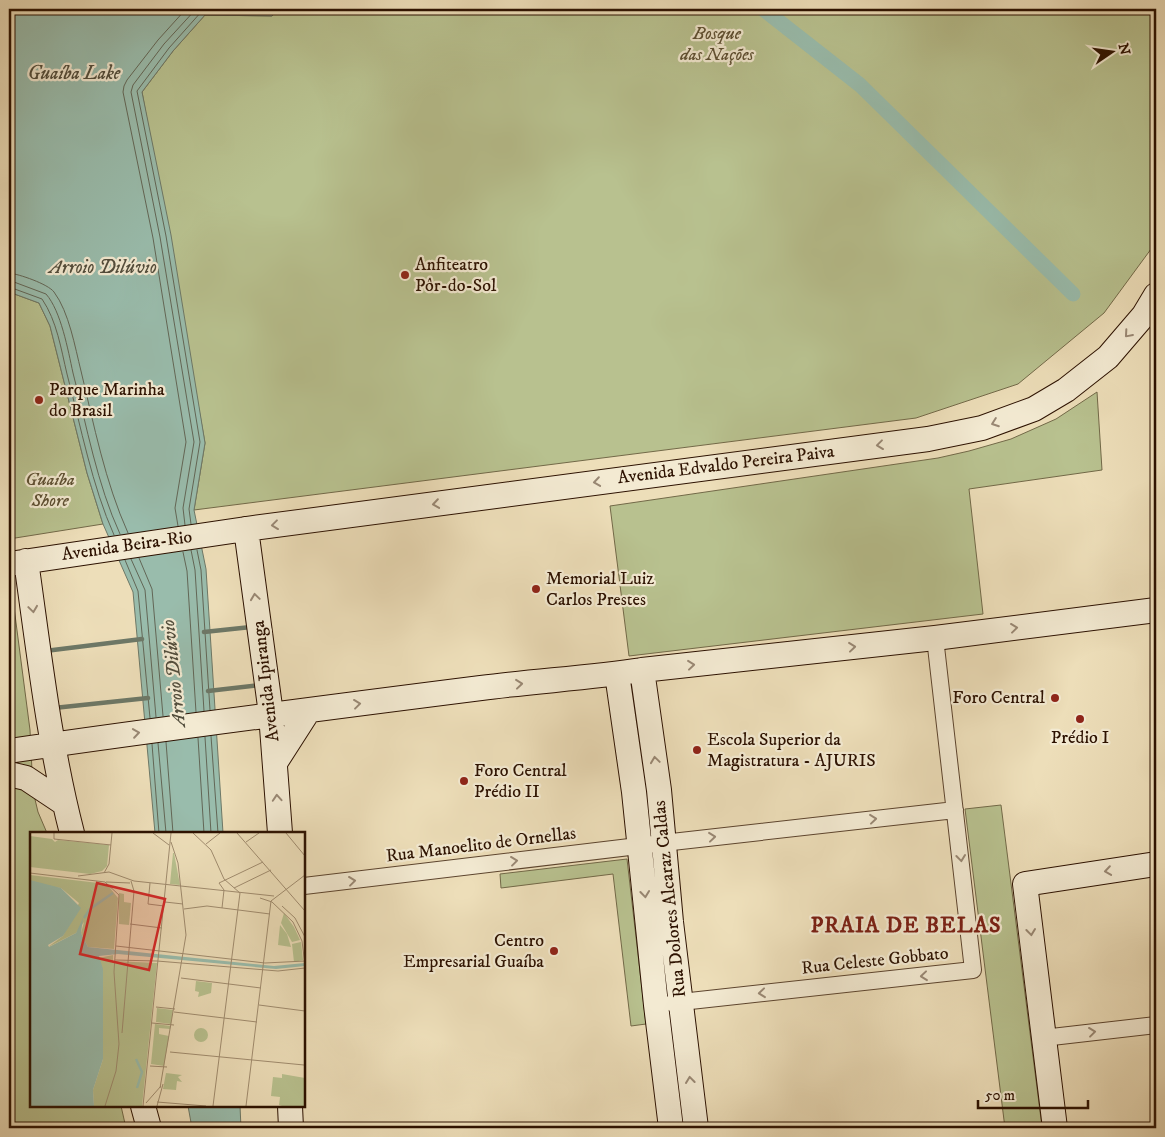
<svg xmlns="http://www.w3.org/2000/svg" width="1165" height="1137" font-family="'IM FELL DW Pica',serif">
  <rect width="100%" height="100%" fill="#eddeb9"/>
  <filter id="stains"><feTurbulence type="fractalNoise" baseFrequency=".004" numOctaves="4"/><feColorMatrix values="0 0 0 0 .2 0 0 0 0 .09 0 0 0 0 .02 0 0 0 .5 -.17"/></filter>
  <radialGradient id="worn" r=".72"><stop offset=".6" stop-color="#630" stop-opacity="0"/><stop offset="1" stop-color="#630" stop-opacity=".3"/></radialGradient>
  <path fill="#b8c18f" stroke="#726948" d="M 279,9 L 1156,9 L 1156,239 L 1154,245 L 1104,313 L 1018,384 L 916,418 L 194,510 L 205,443 L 142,92 L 173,51 L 205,15 L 272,16 Z
    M 9,292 L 39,303 L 50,326 L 87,473 L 103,524 L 9,539 Z
    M 1097,392 L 1102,470 L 969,489 L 983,614 L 629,656 L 610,506 L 938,458 L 969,451 L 1011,439 L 1056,419 Z
    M 9,569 L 30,730 L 33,791 L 38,812 L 47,833 L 31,833 L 31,1106 L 121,1106 L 126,1128 L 9,1128 Z
    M 1001,805 L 1042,1127 L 1005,1128 L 965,809 Z
    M 627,859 L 646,1024 L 631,1026 L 613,874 L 501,888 L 500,874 Z"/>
  <path fill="#99bcac" stroke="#6d7867" d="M 9,9 L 279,9 L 272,16 L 205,15 L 173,51 L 142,92 L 171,235 L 205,443 L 194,510 L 206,569 L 223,833 L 155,833 L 133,592 L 103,524 L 87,473 L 50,326 L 39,303 L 9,292 Z
    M 188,1106 L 240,1106 L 241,1128 L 192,1128 Z"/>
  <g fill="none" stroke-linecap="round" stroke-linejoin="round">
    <path stroke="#626656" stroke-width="1" d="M 9,273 C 19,274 48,284 54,292 C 69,312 75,347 81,371 C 94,425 105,482 128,533
      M 9,281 L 14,282 L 46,294 C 61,311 68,350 73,373 C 87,427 97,484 120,534
      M 9,287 L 12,288 L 42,299 C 57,321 61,349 67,374 C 81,427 92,486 114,535
      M 191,524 L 189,509 L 200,442 L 166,236 L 137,91 L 169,48 L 202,11 L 269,11 L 273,9
      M 185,525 L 183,508 L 194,442 L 160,237 L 131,92 L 133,85 L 164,44 L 196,9
      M 178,526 L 175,508 L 186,442 L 153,238 L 123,92 L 124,86 L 127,80 L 158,40 L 186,9
      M 191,550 L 195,570 L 204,711
      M 197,550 L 201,570 L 210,710
      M 183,552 L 187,571 L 196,712
      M 139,558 L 152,589 L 163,716
      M 131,559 L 145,590 L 156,717
      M 125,560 L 138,591 L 150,718
      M 211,736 L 218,833
      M 205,737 L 211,833
      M 198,738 L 204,833
      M 166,742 L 173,833
      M 158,743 L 166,833
      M 152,744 L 159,833"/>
    <path stroke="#6d7867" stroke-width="4.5" d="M 204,632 L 251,627
      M 45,651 L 142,639
      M 208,691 L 260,685
      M 54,708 L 148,698"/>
    <path stroke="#99bcac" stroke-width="15" d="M 763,9 L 860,85 L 1073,294"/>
    <g stroke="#5c442e" stroke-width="18">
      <path id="street" d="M 304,886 L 663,843 L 955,810
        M 672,1003 L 973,970 L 935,638
        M 1043,1038 L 1156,1025"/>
    </g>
    <g stroke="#2c1100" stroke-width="26">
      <path id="secondary" d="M 246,529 L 271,714 L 280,833
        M 26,561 C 39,652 49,744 72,833
        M 9,564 L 246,529 L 928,439 L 982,428 L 1034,409 L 1066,390 L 1108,357 L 1144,315 L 1156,295
        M 642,670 L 659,790 L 671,922 L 696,1128
        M 617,674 L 634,792 L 656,1005 L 671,1128
        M 9,751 C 166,728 323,708 481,688 C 534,681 589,678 642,670 L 935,638 L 1156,610
        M 275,763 L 309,710
        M 9,774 L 26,778 L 65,804
        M 143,1106 L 149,1128
        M 290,1106 L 291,1128
        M 1055,1128 L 1025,884 L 1156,864"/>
    </g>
    <use href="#street" stroke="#f3ead2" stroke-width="16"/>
    <use href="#secondary" stroke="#f3ead2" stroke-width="24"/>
  </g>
  <defs><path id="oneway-chevron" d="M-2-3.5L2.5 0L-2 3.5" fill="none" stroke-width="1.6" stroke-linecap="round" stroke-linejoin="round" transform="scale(1.25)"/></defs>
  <g stroke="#998874">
    <use href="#oneway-chevron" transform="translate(1128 334) rotate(131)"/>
    <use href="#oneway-chevron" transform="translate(995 423) rotate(160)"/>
    <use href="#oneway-chevron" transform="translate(880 445) rotate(173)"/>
    <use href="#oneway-chevron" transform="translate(597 482) rotate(172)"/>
    <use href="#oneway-chevron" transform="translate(436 504) rotate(172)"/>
    <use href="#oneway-chevron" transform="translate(275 525) rotate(173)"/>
    <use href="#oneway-chevron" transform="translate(255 597) rotate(-98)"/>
    <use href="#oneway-chevron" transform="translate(33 609) rotate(82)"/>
    <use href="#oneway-chevron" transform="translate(1014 628) rotate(-7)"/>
    <use href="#oneway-chevron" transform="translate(852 647) rotate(-6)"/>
    <use href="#oneway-chevron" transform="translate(691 665) rotate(-6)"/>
    <use href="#oneway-chevron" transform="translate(519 684) rotate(-6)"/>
    <use href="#oneway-chevron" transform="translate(357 704) rotate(-7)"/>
    <use href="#oneway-chevron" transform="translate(136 733) rotate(-8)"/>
    <use href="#oneway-chevron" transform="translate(655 760) rotate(-98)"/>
    <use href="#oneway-chevron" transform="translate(277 798) rotate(-94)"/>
    <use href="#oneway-chevron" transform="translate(873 819) rotate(-6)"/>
    <use href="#oneway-chevron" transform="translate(712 837) rotate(-6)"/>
    <use href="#oneway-chevron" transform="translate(961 858) rotate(83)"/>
    <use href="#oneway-chevron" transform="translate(514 861) rotate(-7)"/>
    <use href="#oneway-chevron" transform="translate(1108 871) rotate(172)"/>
    <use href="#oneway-chevron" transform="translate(352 881) rotate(-7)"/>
    <use href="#oneway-chevron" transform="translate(645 894) rotate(84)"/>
    <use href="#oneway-chevron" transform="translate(1031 932) rotate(83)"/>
    <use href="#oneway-chevron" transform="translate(924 976) rotate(174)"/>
    <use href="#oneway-chevron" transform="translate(762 993) rotate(174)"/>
    <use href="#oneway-chevron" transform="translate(1092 1032) rotate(-7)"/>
    <use href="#oneway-chevron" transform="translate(690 1080) rotate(-97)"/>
  </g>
  <g fill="#8f2418" stroke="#f3ead2" stroke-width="2">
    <circle cx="405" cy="275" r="5"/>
    <circle cx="39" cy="400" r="5"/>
    <circle cx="536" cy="589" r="5"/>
    <circle cx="1055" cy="698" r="5"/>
    <circle cx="1080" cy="719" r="5"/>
    <circle cx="697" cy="750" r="5"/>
    <circle cx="464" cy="781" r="5"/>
    <circle cx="554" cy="951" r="5"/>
  </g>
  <g text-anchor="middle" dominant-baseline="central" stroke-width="4.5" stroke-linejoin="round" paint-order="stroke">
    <g font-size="18" font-style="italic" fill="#5d4f32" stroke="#f3ead2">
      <text x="717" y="34">Bosque<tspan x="717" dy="21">das Nações</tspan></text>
      <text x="50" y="480">Guaíba<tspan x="50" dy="21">Shore</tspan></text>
    </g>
    <g font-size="18" fill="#2c1100" stroke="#f3ead2" text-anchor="start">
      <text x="415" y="265">Anfiteatro<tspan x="415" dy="21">Pôr-do-Sol</tspan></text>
      <text x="49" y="390">Parque Marinha<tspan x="49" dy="21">do Brasil</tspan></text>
      <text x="546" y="579">Memorial Luiz<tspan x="546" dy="21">Carlos Prestes</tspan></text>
      <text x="1045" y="698" text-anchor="end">Foro Central</text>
      <text x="1080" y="738" text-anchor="middle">Prédio I</text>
      <text x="707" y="740">Escola Superior da<tspan x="707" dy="21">Magistratura - AJURIS</tspan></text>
      <text x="474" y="771">Foro Central<tspan x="474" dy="21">Prédio II</tspan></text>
      <text x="544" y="941" text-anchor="end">Centro<tspan x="544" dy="21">Empresarial Guaíba</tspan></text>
    </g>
    <g font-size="18" fill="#2c1100" stroke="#f3ead2">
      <text transform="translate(726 465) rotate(-7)">Avenida Edvaldo Pereira Paiva</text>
      <text transform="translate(127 546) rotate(-8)">Avenida Beira-Rio</text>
      <text transform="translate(266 681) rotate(-97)">Avenida Ipiranga</text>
      <text transform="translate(481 845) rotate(-7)">Rua Manoelito de Ornellas</text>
      <text transform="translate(670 899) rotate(-96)">Rua Dolores Alcaraz Caldas</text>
      <text transform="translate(875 961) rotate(-6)">Rua Celeste Gobbato</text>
    </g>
    <g font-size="19" font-style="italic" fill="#524d3c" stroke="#f3ead2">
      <text x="74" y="73">Guaíba Lake</text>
      <text x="103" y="267">Arroio Dilúvio</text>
      <text transform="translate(174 673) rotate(-96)">Arroio Dilúvio</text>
    </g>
    <g font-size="22" font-weight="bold" letter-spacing="1" fill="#7a1f14" stroke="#f3ead2">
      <text x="906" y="925">PRAIA DE BELAS</text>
    </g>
  </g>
  <g transform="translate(30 832)">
    <rect width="275" height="275" fill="#eddeb9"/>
    <path d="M 0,4 L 22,7 L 25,10 L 28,8 L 79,13 L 77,34 L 72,39 L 60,42 L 0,35 ZM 143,21 L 144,21 L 150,53 L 140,52 ZM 0,43 L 77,52 L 88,66 L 84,117 L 58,115 L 51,101 L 54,90 L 46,101 L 18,115 L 33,104 L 49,71 L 31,56 L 0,53 ZM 89,61 L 94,62 L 94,70 L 101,71 L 99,93 L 89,92 ZM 254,81 L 264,95 L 270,108 L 262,110 L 251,91 ZM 250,93 L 257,102 L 261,115 L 248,113 ZM 271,110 L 273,128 L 264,130 L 262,112 ZM 83,123 L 83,129 L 127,131 L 112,274 L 64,274 L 63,258 L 73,227 L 68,126 ZM 166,149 L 182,151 L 181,161 L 168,165 L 169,160 L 165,159 ZM 127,176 L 143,178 L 141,192 L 126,190 ZM 125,192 L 141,194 L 140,197 L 129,196 L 129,202 L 139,204 L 134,234 L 121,232 ZM164 203a7 7 0 1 1 14 0a7 7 0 1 1-14 0ZM 136,241 L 152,243 L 148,245 L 152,250 L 147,249 L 146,258 L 133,257 ZM 252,242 L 275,246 L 275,274 L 252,274 L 249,273 L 250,265 L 241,264 L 243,245 L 252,246 Z" fill="#b8c18f"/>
    <path d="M 0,48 L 31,56 L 51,76 L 33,104 L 18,113 L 19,115 L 46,101 L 53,86 L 51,101 L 58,115 L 244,134 L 275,131 L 275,134 L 246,137 L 88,122 L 69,124 L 73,137 L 73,227 L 63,258 L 64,274 L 0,274 Z" fill="#99bcac"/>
    <path fill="none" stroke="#99bcac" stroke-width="2.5" d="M 54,86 L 60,77 L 83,61M 106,227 L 112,240 L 107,256"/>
    <path fill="none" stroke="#a08c6f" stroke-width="1" d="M 24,1 L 24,7 L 81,13M 123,1 L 139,13M 163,1 L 181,18 L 194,47 L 210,61 L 183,274M 207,1 L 275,79M 256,1 L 275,24M 216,10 L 229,1M 176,12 L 190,1M 0,41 L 75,50 L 89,63 L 84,140 L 89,212 L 86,239 L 75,274M 74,41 L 79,32 L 82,1M 48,44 L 79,40 L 104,49 L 244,64M 76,50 L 100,51M 120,51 L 118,72 L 134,74M 204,56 L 241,38M 230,66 L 242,70 L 263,90 L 272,109 L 275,133M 135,70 L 153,72M 252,74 L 265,86 L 275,105M 192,76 L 194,58 L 189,51 L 233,30M 154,77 L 177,74 L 240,82M 100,92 L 132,96M 86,114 L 235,131 L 275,129M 85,128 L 127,129 L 248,139 L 275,136M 151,146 L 231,156M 229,173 L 275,179M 126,175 L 145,177M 144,180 L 227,190M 122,191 L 144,193M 275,200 L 275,239M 92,201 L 104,59 L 101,49M 140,220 L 274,233M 120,234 L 137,235M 130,256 L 156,103 L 148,31 L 141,10M 127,270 L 176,274M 116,271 L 131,254M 113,274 L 141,1M 127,274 L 133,252M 216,274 L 241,69 L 275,43"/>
    <path fill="#d62828" fill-opacity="0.15" stroke="#d62828" stroke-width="2.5" d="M 67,51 L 135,67 L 119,138 L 50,122 Z"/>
    <rect width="275" height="275" fill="none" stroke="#2c1100" stroke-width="2.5"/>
  </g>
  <rect width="1165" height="1137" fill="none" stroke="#eddeb9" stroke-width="30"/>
  <rect x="10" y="10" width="1145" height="1117" fill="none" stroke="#2c1100" stroke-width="2.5"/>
  <rect x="15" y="15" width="1135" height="1107" fill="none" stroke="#2c1100"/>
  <g transform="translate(1112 52) rotate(77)" stroke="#f3ead2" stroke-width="4" paint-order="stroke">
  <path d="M0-4L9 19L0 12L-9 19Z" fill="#2c1100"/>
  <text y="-8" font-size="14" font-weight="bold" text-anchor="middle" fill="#2c1100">N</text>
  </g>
  <path d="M978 1100v8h110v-8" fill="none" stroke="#2c1100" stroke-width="2.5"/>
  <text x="985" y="1100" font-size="15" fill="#2c1100" stroke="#f3ead2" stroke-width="4" paint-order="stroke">50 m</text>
  <rect width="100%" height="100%" filter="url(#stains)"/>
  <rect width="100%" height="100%" fill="url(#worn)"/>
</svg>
